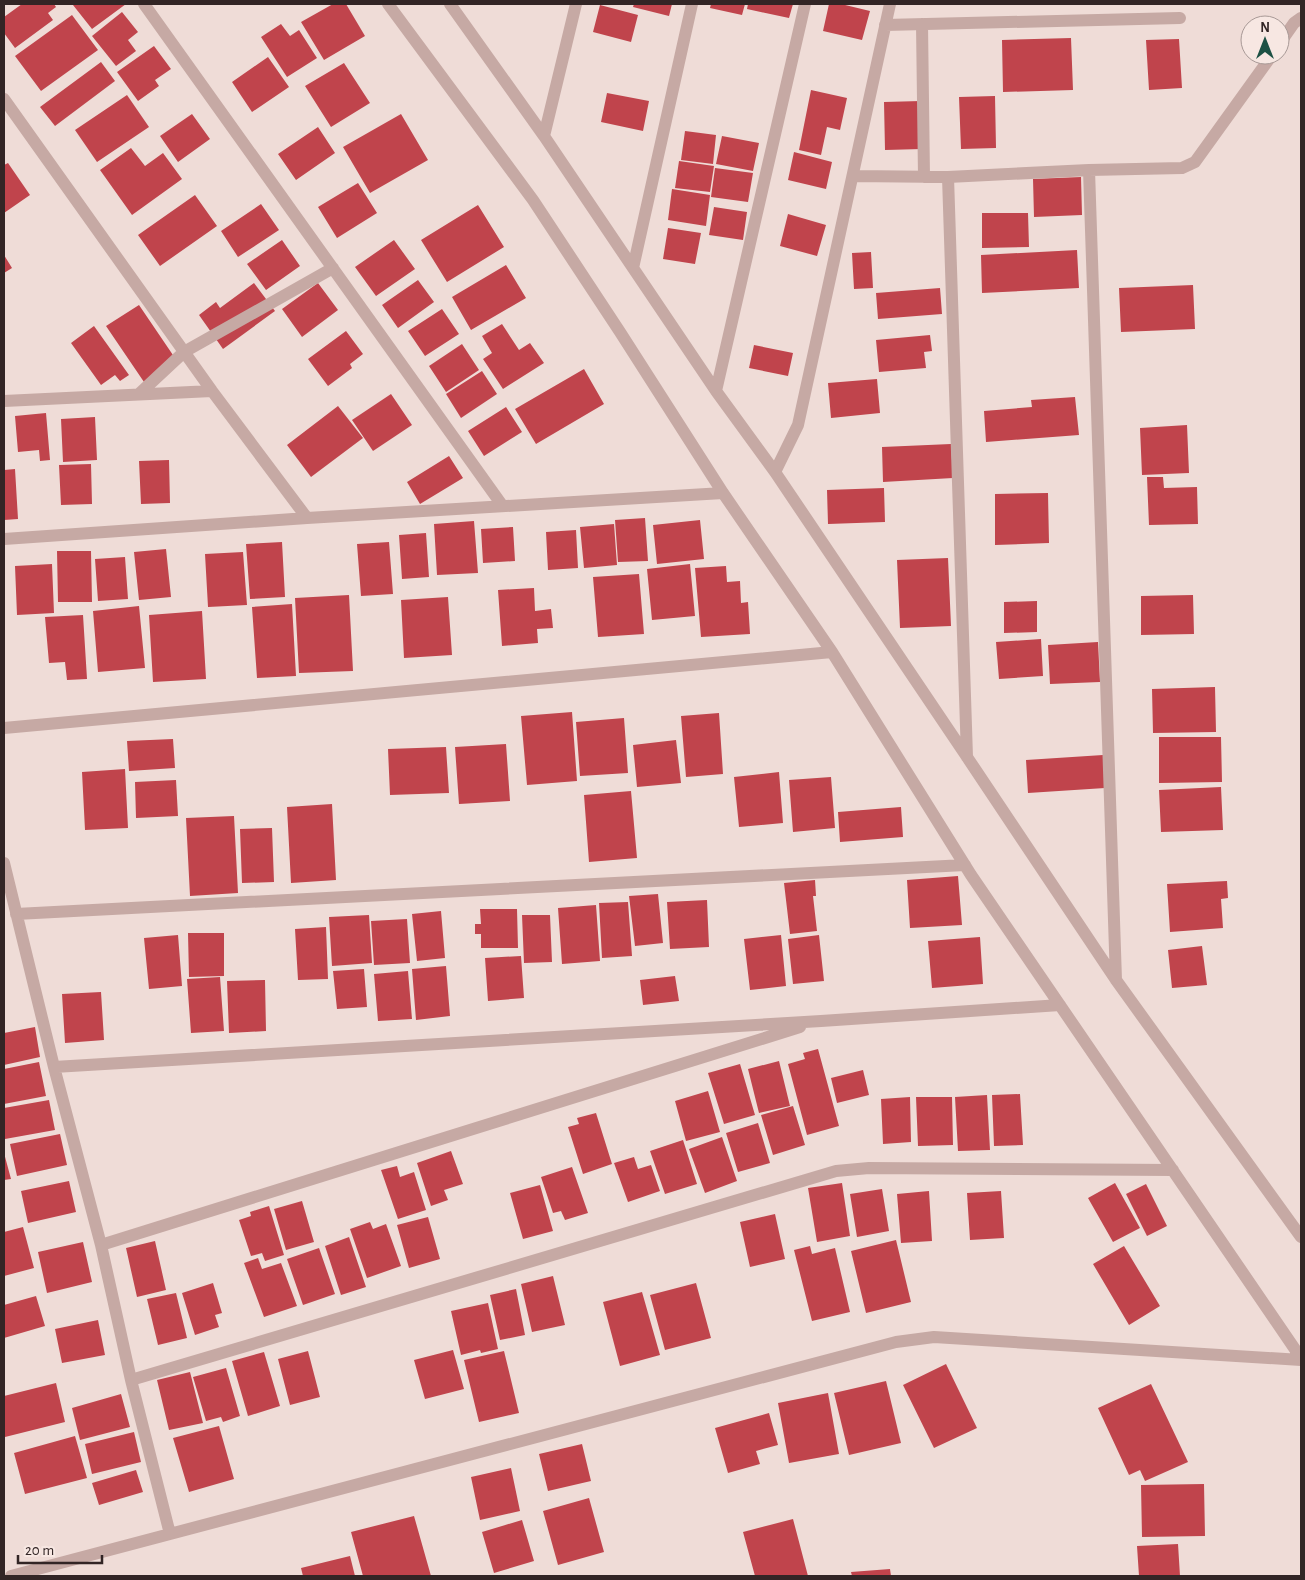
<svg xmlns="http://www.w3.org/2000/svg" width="1305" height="1580" font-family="'Alegreya Sans',sans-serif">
  <rect width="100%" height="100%" fill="#efdcd7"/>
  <path fill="#c0444c" d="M 22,4 L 54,4 L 56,7 L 48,13 L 53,20 L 15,48 L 4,33 L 4,17 Z
    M 74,4 L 126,4 L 92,29 L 73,5 Z
    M 333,4 L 346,4 L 365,36 L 324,60 L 301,22 Z
    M 634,4 L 672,4 L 669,16 L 633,7 Z
    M 711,4 L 745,4 L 742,15 L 710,8 Z
    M 748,4 L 793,4 L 789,18 L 747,9 Z
    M 829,4 L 841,4 L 870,11 L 862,40 L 823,31 Z
    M 600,5 L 638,15 L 631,42 L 593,32 Z
    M 122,12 L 138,32 L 128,40 L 136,51 L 116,66 L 92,36 Z
    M 72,15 L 98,50 L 41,91 L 15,56 Z
    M 281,24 L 290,36 L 299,30 L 317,58 L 287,77 L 261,37 Z
    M 1071,38 L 1073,90 L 1003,92 L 1002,40 Z
    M 1179,39 L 1182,88 L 1149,90 L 1146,40 Z
    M 154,46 L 171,69 L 155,80 L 159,86 L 138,101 L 117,72 Z
    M 268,57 L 289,87 L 252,112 L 232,82 Z
    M 101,62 L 115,81 L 55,126 L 40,107 Z
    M 344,63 L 370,103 L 331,127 L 305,86 Z
    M 811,90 L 847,98 L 840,130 L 827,127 L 821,155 L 799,150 Z
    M 607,93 L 649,101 L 643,131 L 601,122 Z
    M 127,95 L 149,127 L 97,162 L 75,130 Z
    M 995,96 L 996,148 L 961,149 L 959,97 Z
    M 921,101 L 922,149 L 885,150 L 884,102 Z
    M 192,114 L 210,139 L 178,162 L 160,136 Z
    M 401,114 L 428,160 L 370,193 L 343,147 Z
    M 318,127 L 335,153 L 296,180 L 278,154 Z
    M 685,131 L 716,135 L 713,164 L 681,160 Z
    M 722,136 L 759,143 L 753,171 L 716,164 Z
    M 131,148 L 145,166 L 163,153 L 182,179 L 132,215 L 100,170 Z
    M 794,152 L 832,162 L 826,189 L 788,180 Z
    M 679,161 L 714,166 L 710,192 L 675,188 Z
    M 8,163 L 30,195 L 4,213 L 4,165 Z
    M 715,168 L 753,173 L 748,202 L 711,197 Z
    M 1081,177 L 1082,215 L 1034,217 L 1033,179 Z
    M 358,183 L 377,213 L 337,238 L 318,207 Z
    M 672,189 L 710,195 L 706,226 L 668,220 Z
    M 195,195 L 217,226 L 160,266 L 138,235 Z
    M 261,204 L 279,230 L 238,257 L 221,231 Z
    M 478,205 L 504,247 L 447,282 L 421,240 Z
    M 714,207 L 747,212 L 743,240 L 709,235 Z
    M 982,213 L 1028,213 L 1029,247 L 982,248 Z
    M 788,214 L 826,225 L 817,256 L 780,246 Z
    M 668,228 L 701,233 L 695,264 L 663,259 Z
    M 282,240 L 300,266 L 266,290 L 247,264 Z
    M 394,240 L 415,269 L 376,296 L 355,267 Z
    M 1077,250 L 1079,288 L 982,293 L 981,255 Z
    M 871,252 L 873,288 L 854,289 L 852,253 Z
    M 4,255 L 12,268 L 4,273 Z
    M 506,265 L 526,298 L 471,330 L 452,297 Z
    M 418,280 L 434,302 L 398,328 L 382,305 Z
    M 254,283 L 275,311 L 223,349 L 199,315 L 216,302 L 220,308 Z
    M 318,283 L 338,310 L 302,337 L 282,309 Z
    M 1193,285 L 1195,329 L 1121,332 L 1119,288 Z
    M 940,288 L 942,314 L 878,319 L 876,293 Z
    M 139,305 L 177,361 L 144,382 L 106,326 Z
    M 442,309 L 459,334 L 425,356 L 408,331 Z
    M 502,324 L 519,350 L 530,343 L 544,363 L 503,389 L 483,359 L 492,353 L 482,336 Z
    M 94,326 L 129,375 L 120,381 L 115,375 L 101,385 L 71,343 Z
    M 346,331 L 363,354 L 350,364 L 352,368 L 328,386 L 308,359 Z
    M 930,335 L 932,351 L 924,352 L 926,368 L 879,372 L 876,340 Z
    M 462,344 L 479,370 L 446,392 L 429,366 Z
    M 754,345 L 793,353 L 788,376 L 749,368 Z
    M 584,369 L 604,404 L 536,444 L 515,409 Z
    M 482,371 L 497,394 L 461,418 L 446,394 Z
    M 877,379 L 880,413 L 831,418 L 828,383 Z
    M 391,394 L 412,425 L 373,451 L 352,420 Z
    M 1075,397 L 1079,435 L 986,442 L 984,411 L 1032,407 L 1031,400 Z
    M 338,406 L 363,438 L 311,477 L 287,445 Z
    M 506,407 L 522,432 L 484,456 L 468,431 Z
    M 46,413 L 50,460 L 40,461 L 39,450 L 18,452 L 15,416 Z
    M 95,417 L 97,460 L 63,462 L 61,419 Z
    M 1187,425 L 1189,473 L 1142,475 L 1140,428 Z
    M 951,444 L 953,478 L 883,482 L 882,447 Z
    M 449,456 L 463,478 L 420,504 L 407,482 Z
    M 169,460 L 170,503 L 141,504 L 139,461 Z
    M 91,464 L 92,504 L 61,505 L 59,465 Z
    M 15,469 L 18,519 L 4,520 L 4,470 Z
    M 1147,477 L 1163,477 L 1164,488 L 1197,487 L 1198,524 L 1149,525 Z
    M 884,488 L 885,522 L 828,524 L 827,490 Z
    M 1048,493 L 1049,543 L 995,545 L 995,494 Z
    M 645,518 L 648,561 L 618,562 L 615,520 Z
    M 700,520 L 704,559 L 657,564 L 653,525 Z
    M 474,521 L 478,573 L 437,575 L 434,524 Z
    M 614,524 L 617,565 L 584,568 L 580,527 Z
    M 513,527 L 515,561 L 483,563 L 481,529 Z
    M 576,530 L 578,568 L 548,570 L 546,532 Z
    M 426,533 L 429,577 L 402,579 L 399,535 Z
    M 282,542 L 285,597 L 250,599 L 246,544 Z
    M 389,542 L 393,594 L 361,596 L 357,544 Z
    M 166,549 L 171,597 L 139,600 L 134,552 Z
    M 57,551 L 91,551 L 92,602 L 58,602 Z
    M 243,552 L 247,605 L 208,607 L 205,554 Z
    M 125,557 L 128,599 L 98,601 L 95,559 Z
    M 948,558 L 951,626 L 900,628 L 897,560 Z
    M 52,564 L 54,613 L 17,615 L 15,566 Z
    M 690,564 L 695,616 L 652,620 L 647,569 Z
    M 726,566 L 727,582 L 740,581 L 741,603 L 748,602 L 750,634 L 701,637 L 695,568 Z
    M 639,574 L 644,634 L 598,637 L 593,577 Z
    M 534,588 L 535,611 L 551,609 L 553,628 L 537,629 L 538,643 L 502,646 L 498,590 Z
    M 349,595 L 353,671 L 299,673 L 295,598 Z
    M 1193,595 L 1194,634 L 1141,635 L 1141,596 Z
    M 448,597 L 452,655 L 404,658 L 401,600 Z
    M 1037,601 L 1037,632 L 1004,633 L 1004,602 Z
    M 292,604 L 296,676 L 257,678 L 252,607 Z
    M 139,606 L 145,668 L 98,672 L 93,611 Z
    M 202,611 L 206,679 L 153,682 L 149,615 Z
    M 83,615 L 87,679 L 67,680 L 65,662 L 49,663 L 45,617 Z
    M 1041,639 L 1043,676 L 999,679 L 996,642 Z
    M 1098,642 L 1100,682 L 1050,684 L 1048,645 Z
    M 1215,687 L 1216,732 L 1153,733 L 1152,689 Z
    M 572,712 L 577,781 L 527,785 L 521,716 Z
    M 719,713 L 723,774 L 686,777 L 681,716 Z
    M 624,718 L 628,773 L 580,776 L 576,722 Z
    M 1159,737 L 1221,737 L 1222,782 L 1159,783 Z
    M 173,739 L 175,768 L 129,771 L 127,741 Z
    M 676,740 L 681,783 L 637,787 L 633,745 Z
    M 506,744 L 510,801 L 459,804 L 455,747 Z
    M 446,747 L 449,793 L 390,795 L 388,749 Z
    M 1103,755 L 1105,788 L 1028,793 L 1026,760 Z
    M 125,769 L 128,828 L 85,830 L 82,772 Z
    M 779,772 L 783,823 L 739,827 L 734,777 Z
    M 831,777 L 835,828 L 793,832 L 789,780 Z
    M 176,780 L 178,816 L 136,818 L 135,782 Z
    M 1221,787 L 1223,830 L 1161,832 L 1159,790 Z
    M 631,791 L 637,858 L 589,862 L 584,795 Z
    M 332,804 L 336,880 L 291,883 L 287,807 Z
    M 901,807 L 903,837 L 840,842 L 838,812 Z
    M 234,816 L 238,893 L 190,896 L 186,818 Z
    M 272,828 L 274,882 L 242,883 L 240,829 Z
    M 958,876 L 962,925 L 910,928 L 907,880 Z
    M 815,880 L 816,896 L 813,896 L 817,931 L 790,934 L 784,883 Z
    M 1227,881 L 1228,898 L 1221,899 L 1223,928 L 1170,932 L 1167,884 Z
    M 658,894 L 663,943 L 635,946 L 629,896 Z
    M 707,900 L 709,947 L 670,949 L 667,902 Z
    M 628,902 L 632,956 L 602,958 L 599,903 Z
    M 596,905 L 600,961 L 562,964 L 558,908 Z
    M 480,909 L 517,909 L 518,948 L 481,948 L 481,934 L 475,934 L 475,924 L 481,924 Z
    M 441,911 L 445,958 L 417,961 L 412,914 Z
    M 369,915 L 372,963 L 332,966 L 329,917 Z
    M 522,915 L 550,915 L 552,962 L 524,963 Z
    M 407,919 L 410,963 L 374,965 L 371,921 Z
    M 326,927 L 328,979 L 298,980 L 295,929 Z
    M 188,933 L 224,933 L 224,976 L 189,977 Z
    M 178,935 L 182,986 L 149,989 L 144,938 Z
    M 781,935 L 786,986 L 750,990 L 744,939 Z
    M 819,935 L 824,981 L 793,984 L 788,939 Z
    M 980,937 L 983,984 L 932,988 L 928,941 Z
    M 1202,946 L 1207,985 L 1172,988 L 1168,950 Z
    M 521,956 L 524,998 L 488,1001 L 485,958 Z
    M 446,966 L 450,1016 L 416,1020 L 412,969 Z
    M 364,969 L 367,1007 L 337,1009 L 333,971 Z
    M 408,971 L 412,1019 L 378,1021 L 374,974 Z
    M 675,976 L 679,1001 L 643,1005 L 640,980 Z
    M 220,977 L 224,1031 L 191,1033 L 187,979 Z
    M 265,980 L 266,1031 L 229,1033 L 227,981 Z
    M 101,992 L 104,1040 L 65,1043 L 62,994 Z
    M 35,1027 L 40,1057 L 4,1065 L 4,1033 Z
    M 818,1049 L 839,1126 L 807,1135 L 788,1064 L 805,1059 L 803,1053 Z
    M 779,1061 L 790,1106 L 759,1113 L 748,1069 Z
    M 39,1062 L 46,1096 L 4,1104 L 4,1069 Z
    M 740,1064 L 755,1115 L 724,1124 L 708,1073 Z
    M 863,1070 L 869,1095 L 837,1103 L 831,1078 Z
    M 708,1091 L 720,1132 L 686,1141 L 675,1101 Z
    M 1020,1094 L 1023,1145 L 994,1146 L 992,1095 Z
    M 987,1095 L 990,1150 L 958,1151 L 955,1097 Z
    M 910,1097 L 911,1142 L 883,1144 L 881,1099 Z
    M 916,1097 L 952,1097 L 953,1145 L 918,1146 Z
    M 49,1100 L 55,1130 L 5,1139 L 4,1108 Z
    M 793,1106 L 805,1145 L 773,1155 L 761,1115 Z
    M 596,1113 L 612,1164 L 583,1174 L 568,1127 L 579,1124 L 577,1118 Z
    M 758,1123 L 770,1163 L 738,1172 L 726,1133 Z
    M 60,1134 L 67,1165 L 17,1176 L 10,1144 Z
    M 722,1137 L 737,1181 L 705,1193 L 689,1149 Z
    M 683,1140 L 697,1184 L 665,1194 L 650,1151 Z
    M 451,1151 L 463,1184 L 444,1190 L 448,1200 L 431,1206 L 417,1163 Z
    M 4,1153 L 11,1179 L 4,1180 Z
    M 634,1157 L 638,1169 L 651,1165 L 660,1191 L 628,1202 L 614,1163 Z
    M 397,1166 L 400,1177 L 414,1172 L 426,1210 L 398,1219 L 381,1170 Z
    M 572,1167 L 588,1213 L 565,1220 L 561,1211 L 553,1213 L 541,1177 Z
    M 69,1181 L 76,1212 L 28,1223 L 21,1191 Z
    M 842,1183 L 850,1236 L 817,1242 L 808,1188 Z
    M 1115,1183 L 1140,1228 L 1113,1242 L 1088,1198 Z
    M 1146,1184 L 1167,1226 L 1147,1236 L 1126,1194 Z
    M 540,1185 L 553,1231 L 523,1239 L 510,1193 Z
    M 882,1189 L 889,1231 L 857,1237 L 850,1194 Z
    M 929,1191 L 932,1241 L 901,1243 L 897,1194 Z
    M 1001,1191 L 1004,1238 L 970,1240 L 967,1193 Z
    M 302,1201 L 314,1242 L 286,1250 L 274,1209 Z
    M 269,1206 L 284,1255 L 265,1261 L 262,1253 L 251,1256 L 239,1220 L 251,1216 L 250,1212 Z
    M 775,1214 L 785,1259 L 750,1267 L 740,1222 Z
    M 428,1217 L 440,1259 L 409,1268 L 397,1225 Z
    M 370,1222 L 373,1229 L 386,1224 L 401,1266 L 367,1278 L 350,1229 Z
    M 23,1227 L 34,1268 L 4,1276 L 4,1232 Z
    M 349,1237 L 366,1287 L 341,1295 L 325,1246 Z
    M 896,1240 L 911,1302 L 866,1313 L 851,1251 Z
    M 155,1241 L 166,1290 L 137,1297 L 126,1248 Z
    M 83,1242 L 92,1282 L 47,1293 L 38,1252 Z
    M 810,1246 L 812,1254 L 835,1248 L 850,1312 L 812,1321 L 794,1250 Z
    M 1124,1246 L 1160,1306 L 1129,1325 L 1093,1264 Z
    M 319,1248 L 335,1294 L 303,1305 L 287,1259 Z
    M 258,1258 L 262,1269 L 281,1263 L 297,1306 L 264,1317 L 244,1263 Z
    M 553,1276 L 565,1325 L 532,1332 L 521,1284 Z
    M 213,1283 L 222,1313 L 215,1315 L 219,1327 L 195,1335 L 182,1293 Z
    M 696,1283 L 711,1338 L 665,1350 L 650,1295 Z
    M 516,1289 L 525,1335 L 500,1340 L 490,1295 Z
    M 642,1292 L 660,1355 L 620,1366 L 603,1302 Z
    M 176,1293 L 187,1338 L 158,1345 L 147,1299 Z
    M 36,1296 L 45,1326 L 4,1338 L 4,1305 Z
    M 488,1303 L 498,1349 L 481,1353 L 480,1350 L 461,1355 L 451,1311 Z
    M 98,1320 L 105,1355 L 62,1363 L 55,1329 Z
    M 453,1350 L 464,1389 L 425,1399 L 414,1360 Z
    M 308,1351 L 320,1397 L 290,1405 L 278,1359 Z
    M 504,1351 L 519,1413 L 479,1422 L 464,1360 Z
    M 264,1352 L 280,1406 L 248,1416 L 232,1361 Z
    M 946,1364 L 977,1428 L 934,1448 L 903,1385 Z
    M 226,1368 L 240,1416 L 223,1422 L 221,1417 L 206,1421 L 193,1377 Z
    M 190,1372 L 203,1423 L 169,1430 L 157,1380 Z
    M 886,1381 L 901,1443 L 849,1455 L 834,1393 Z
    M 56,1383 L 65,1422 L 5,1437 L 4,1396 Z
    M 1151,1384 L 1188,1462 L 1145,1481 L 1140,1470 L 1129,1475 L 1098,1408 Z
    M 828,1393 L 839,1454 L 789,1463 L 778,1403 Z
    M 121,1394 L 130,1427 L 80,1440 L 72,1408 Z
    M 769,1413 L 778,1445 L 756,1451 L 760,1464 L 728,1473 L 715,1428 Z
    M 219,1426 L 234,1479 L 189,1492 L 173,1438 Z
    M 134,1432 L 141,1462 L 92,1474 L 85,1444 Z
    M 75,1436 L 87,1478 L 25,1494 L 14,1453 Z
    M 582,1444 L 591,1481 L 548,1491 L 539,1454 Z
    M 511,1468 L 520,1511 L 480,1520 L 471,1477 Z
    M 136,1470 L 143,1492 L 99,1505 L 92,1483 Z
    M 1204,1484 L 1205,1536 L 1142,1537 L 1141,1485 Z
    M 589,1498 L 604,1552 L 558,1565 L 543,1511 Z
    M 414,1516 L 431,1576 L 363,1576 L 351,1532 Z
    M 793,1519 L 808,1576 L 755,1576 L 743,1532 Z
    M 522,1520 L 534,1561 L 494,1573 L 482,1532 Z
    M 1178,1544 L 1180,1576 L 1139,1576 L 1137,1546 Z
    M 350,1556 L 355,1576 L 303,1576 L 301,1568 Z
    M 890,1569 L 891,1576 L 852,1576 L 851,1572 Z"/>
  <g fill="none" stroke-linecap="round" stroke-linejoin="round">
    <path stroke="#c6a9a4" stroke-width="12" d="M 144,4 L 502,505
      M 388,4 L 533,200 L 620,332 L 723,493 L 832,652 L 971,875 L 1301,1358
      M 450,4 L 544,136 L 716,391 L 775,472 L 967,757 L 1116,980 L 1301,1237
      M 922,24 L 924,177
      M 885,25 L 1180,18
      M 1280,43 L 1294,23 L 1301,18
      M 4,99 L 212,391 L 307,518
      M 544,136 L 576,4
      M 1089,170 L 1116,980
      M 853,176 L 948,177 L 1089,170 L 1182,168 L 1195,162 L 1272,55
      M 948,177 L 967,757
      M 633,268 L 692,4
      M 716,391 L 805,4
      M 139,394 L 184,352 L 333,268
      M 4,401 L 212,391
      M 775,472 L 798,425 L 890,4
      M 4,539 L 307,518 L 723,493
      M 4,728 L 832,652
      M 4,863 L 54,1067 L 101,1245 L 131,1380 L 170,1534
      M 16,914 L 965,865
      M 54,1067 L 821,1021 L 1060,1005
      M 101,1245 L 800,1027
      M 131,1380 L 836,1171 L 869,1168 L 1173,1170
      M 11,1576 L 896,1342 L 934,1337 L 1301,1360"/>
  </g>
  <rect width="1305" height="1580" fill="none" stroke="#322525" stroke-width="10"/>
  <g transform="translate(1265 40)"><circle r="24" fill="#f7e7e2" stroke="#a89996"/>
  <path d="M0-4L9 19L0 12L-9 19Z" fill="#1d5144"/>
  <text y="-8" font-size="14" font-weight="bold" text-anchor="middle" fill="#322525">N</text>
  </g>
  <path d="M18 1555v8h84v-8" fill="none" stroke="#322525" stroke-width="2.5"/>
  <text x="25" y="1555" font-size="15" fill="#322525" stroke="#f7e7e2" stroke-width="4" paint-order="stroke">20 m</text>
</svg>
